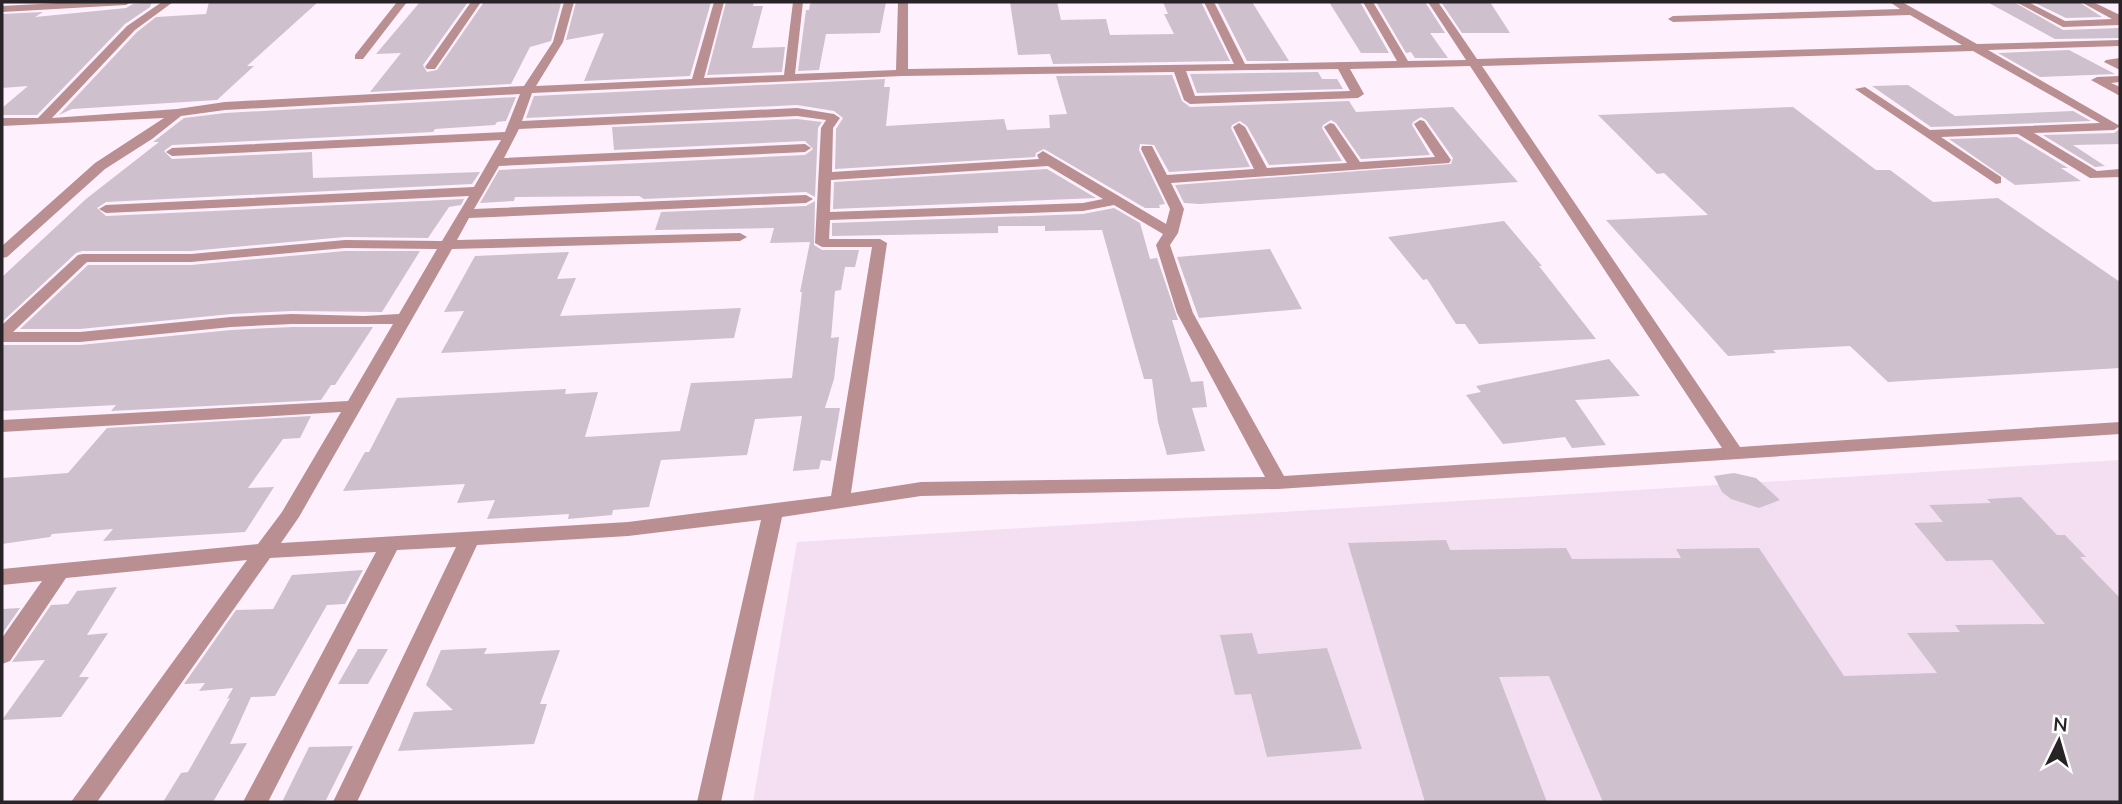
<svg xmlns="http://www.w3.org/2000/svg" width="2122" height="804" font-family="Mulish,sans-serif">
  <rect width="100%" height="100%" fill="#fff0fe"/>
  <path fill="#f3dff1" d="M 2120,460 L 2120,802 L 753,802 L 797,542 Z"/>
  <path fill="#cec0cd" d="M 152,2 L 150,7 L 125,24 L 37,115 L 2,115 L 2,108 L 28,86 L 2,88 L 2,14 L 43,12 L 35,17 L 126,8 L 133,4 Z
    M 209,2 L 318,2 L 247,66 L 254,66 L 217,100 L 72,109 L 59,115 L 137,32 L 156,17 L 206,14 Z
    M 420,2 L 468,2 L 423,65 L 427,72 L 437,70 L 484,2 L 561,3 L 551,41 L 530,47 L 511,84 L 370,92 L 401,53 L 376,54 Z
    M 576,2 L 711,2 L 690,76 L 584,81 L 604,33 L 566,40 Z
    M 726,2 L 754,2 L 753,6 L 763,6 L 752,48 L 785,47 L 782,72 L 707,75 Z
    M 816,2 L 886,2 L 880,33 L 826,34 L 819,70 L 798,71 L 806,10 L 809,10 L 810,4 Z
    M 1010,2 L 1057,2 L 1061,20 L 1106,19 L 1110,35 L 1174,34 L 1164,14 L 1168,14 L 1163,2 L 1201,2 L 1230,61 L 1053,64 L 1050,54 L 1018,55 Z
    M 1217,2 L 1252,2 L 1289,61 L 1247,61 Z
    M 1329,2 L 1360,2 L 1389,53 L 1361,53 Z
    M 1376,2 L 1425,2 L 1445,33 L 1430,33 L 1448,58 L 1415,58 L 1411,52 L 1406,53 Z
    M 1441,2 L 1490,2 L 1510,33 L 1462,33 Z
    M 1987,2 L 2014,2 L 2063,30 L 2120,28 L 2120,38 L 2055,39 Z
    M 2033,2 L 2079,2 L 2102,17 L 2066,18 Z
    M 2069,50 L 2115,74 L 2040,77 L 1998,53 Z
    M 1318,72 L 1322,79 L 1337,79 L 1343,89 L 1197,93 L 1190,74 Z
    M 1172,75 L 1182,101 L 1190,107 L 1349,101 L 1356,112 L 1453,107 L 1518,182 L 1200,204 L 1184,203 L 1175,185 L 1451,164 L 1453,158 L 1426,120 L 1421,117 L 1413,122 L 1412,125 L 1430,155 L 1361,159 L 1336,123 L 1331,120 L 1323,125 L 1322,128 L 1342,161 L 1269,165 L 1247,126 L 1240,121 L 1232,125 L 1231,128 L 1250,167 L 1169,172 L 1154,145 L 1140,144 L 1139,150 L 1165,204 L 1159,205 L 1160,208 L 1145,208 L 1044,149 L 1036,153 L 1035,157 L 835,169 L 836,129 L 843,118 L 834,111 L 797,105 L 526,118 L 534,96 L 885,79 L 884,87 L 890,87 L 886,126 L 1004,119 L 1007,130 L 1050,128 L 1049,115 L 1067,114 L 1056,76 Z
    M 1908,85 L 1955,116 L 2073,111 L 2091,121 L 1931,127 L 1872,86 Z
    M 516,97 L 506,121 L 497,122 L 495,125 L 435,129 L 433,132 L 172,145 L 164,151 L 172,159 L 312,152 L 313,178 L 480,172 L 472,184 L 106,202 L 97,208 L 106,216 L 464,199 L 461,205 L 449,207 L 428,238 L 345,237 L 191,251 L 82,251 L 76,253 L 2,322 L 2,277 L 86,199 L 159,142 L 153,142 L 184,118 L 225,113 Z
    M 1793,107 L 1876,170 L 1890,170 L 1933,202 L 1998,198 L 2120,282 L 2120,368 L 1888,382 L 1850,346 L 1773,350 L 1776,353 L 1728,356 L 1606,220 L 1708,215 L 1664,173 L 1657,174 L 1598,115 Z
    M 797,119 L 822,122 L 818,128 L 815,197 L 806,192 L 644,199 L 639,196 L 515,197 L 514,201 L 480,203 L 499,170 L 805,155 L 813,149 L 805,141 L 614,150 L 612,127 Z
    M 2120,129 L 2120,144 L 2073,145 L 2105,166 L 2095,167 L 2043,135 L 2114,133 Z
    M 2017,137 L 2068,168 L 2061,168 L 2081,181 L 2015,185 L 1949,139 Z
    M 1047,169 L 1096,198 L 833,209 L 834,182 Z
    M 815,201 L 814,245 L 822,250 L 859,250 L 855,267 L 845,267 L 841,290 L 835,291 L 831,338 L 839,337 L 834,379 L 825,408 L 840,408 L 831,461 L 821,460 L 819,469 L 793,471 L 802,416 L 755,419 L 747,455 L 661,460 L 649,507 L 613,510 L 612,515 L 568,519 L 569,514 L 487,519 L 495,500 L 457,503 L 465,484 L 343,491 L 365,452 L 369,452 L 397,398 L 566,389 L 565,394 L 598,392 L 585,437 L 680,431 L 691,383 L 792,378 L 802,292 L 800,292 L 810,242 L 770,243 L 774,228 L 655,230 L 661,212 L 806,206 Z
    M 1114,208 L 1140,223 L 1150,259 L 1157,258 L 1178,320 L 1172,320 L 1191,382 L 1203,381 L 1207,407 L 1192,408 L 1205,451 L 1167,455 L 1158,422 L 1152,379 L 1144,379 L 1102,230 L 1045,231 L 1045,226 L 998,226 L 998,233 L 832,236 L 832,223 L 1083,214 Z
    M 1504,221 L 1542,266 L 1539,266 L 1596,339 L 1479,344 L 1465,324 L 1456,324 L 1427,279 L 1423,280 L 1388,237 Z
    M 1270,249 L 1302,309 L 1199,318 L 1177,257 Z
    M 345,251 L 420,251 L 382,312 L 292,311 L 231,314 L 80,329 L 20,329 L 88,265 L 191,265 Z
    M 569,252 L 557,279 L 576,278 L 560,316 L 741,308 L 734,338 L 441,353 L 464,311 L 444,312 L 475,256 Z
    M 292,327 L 373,327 L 335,385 L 331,385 L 321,400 L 111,411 L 116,405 L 2,411 L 2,345 L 80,345 L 231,330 Z
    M 1609,359 L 1640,396 L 1575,400 L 1606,445 L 1572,448 L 1565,437 L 1503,444 L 1466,395 L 1481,392 L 1476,386 Z
    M 311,416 L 300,438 L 283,439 L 248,488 L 274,487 L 245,532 L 103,541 L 113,529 L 52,534 L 50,537 L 2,544 L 2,478 L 68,473 L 107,428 Z
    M 1734,473 L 1756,478 L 1780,500 L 1759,508 L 1731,499 L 1722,492 L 1714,476 Z
    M 2021,497 L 2057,535 L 2065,535 L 2086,557 L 2080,557 L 2120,598 L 2120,802 L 1603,802 L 1549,676 L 1499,677 L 1547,802 L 1425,802 L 1348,543 L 1446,540 L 1450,550 L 1566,548 L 1572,559 L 1681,558 L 1676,549 L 1759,548 L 1844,676 L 1937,673 L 1907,633 L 1960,632 L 1955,625 L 2045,624 L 1992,560 L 1946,561 L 1914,523 L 1943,522 L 1929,505 L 1991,503 L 1987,499 Z
    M 363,570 L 345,604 L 327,605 L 275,696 L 251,697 L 230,744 L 247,743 L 213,802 L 163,802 L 181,773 L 188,772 L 230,698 L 227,699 L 233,688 L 199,691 L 205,683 L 184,684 L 236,610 L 273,609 L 292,575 Z
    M 117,587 L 87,635 L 108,633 L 79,677 L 89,677 L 61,717 L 2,720 L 45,660 L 12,662 L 51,605 L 68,604 L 77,591 Z
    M 20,608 L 2,634 L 2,609 Z
    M 1252,633 L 1258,654 L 1327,648 L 1362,749 L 1267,757 L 1251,694 L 1235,695 L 1220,635 Z
    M 487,648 L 484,654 L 560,650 L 540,704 L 547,704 L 534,744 L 398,751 L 414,712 L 453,710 L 426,685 L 441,650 Z
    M 358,649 L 388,649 L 368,684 L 338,684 Z
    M 353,746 L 326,800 L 282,802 L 309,747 Z"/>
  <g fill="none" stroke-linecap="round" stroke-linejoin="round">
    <path fill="#b98f91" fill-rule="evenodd" d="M 76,2 L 131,2 L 126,5 L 2,12 L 2,6 Z
      M 162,2 L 173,2 L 135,30 L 52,118 L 177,109 L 225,102 L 524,86 L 553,42 L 564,2 L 574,2 L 563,42 L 536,86 L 692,79 L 714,2 L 724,2 L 704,78 L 784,75 L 793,2 L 803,2 L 795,74 L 896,70 L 898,2 L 908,2 L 908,69 L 1234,64 L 1204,2 L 1214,2 L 1245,64 L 1397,61 L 1363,2 L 1373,2 L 1408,61 L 1466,60 L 1428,2 L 1438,2 L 1477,59 L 1962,45 L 1910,15 L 1673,22 L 1668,19 L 1673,16 L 1900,9 L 1890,2 L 1902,2 L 1977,44 L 2120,40 L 2120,46 L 1988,50 L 2120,126 L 2114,130 L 2034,133 L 2097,171 L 2120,169 L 2120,177 L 2090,178 L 2018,134 L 1941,137 L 2001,177 L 2001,183 L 1996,184 L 1855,89 L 1865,87 L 1930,130 L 2100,123 L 1973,51 L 1482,66 L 1740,447 L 2120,422 L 2120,434 L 1278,489 L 921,496 L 782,517 L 721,802 L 697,802 L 761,520 L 628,536 L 477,545 L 357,802 L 333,802 L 456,547 L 397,550 L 268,802 L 243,802 L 376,552 L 270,558 L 97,802 L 71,802 L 247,560 L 66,578 L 10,661 L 2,664 L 2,638 L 42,581 L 2,585 L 2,569 L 258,544 L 282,512 L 341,412 L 2,432 L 2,420 L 348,401 L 393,324 L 292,324 L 231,327 L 80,342 L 2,342 L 2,325 L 78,255 L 83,254 L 191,254 L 345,240 L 442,241 L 469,196 L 106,213 L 99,209 L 106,205 L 474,187 L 501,140 L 172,156 L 166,152 L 172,148 L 505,132 L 520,94 L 225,110 L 181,116 L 152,139 L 105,169 L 7,257 L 2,258 L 2,246 L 95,163 L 164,118 L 2,126 L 2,118 L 38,118 L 127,26 ZM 1470,66 L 1722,448 L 1284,476 L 1193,313 L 1170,245 L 1178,233 L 1184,209 L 1171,183 L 1449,163 L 1451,160 L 1424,121 L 1420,120 L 1414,124 L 1435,157 L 1360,162 L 1334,124 L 1330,123 L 1324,127 L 1347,163 L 1267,168 L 1245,127 L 1239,123 L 1233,127 L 1254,169 L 1167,175 L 1152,146 L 1142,146 L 1141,149 L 1170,209 L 1166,224 L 1043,151 L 1037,155 L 1039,159 L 832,172 L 833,128 L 840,118 L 834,114 L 797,108 L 522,121 L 532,93 L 902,76 L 1174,72 L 1184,100 L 1190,104 L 1358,98 L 1364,94 L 1350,69 ZM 1338,69 L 1350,91 L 1195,96 L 1186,71 ZM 797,116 L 826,120 L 821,128 L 815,243 L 822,247 L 872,247 L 831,496 L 628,522 L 281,543 L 299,517 L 452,249 L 740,241 L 747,237 L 740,233 L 457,240 L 469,218 L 806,203 L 813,199 L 806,195 L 474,209 L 499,166 L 805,152 L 811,148 L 805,144 L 504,158 L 519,129 ZM 1048,166 L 1103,199 L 1083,203 L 830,212 L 831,180 ZM 1114,205 L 1163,234 L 1156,245 L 1177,313 L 1265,477 L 921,482 L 851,493 L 887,243 L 880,239 L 829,239 L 830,220 L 1083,211 ZM 345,248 L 437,249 L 399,314 L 364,316 L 292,314 L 231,317 L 80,332 L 13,332 L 87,262 L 191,262 Z
      M 397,2 L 407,2 L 363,59 L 355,59 L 355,55 Z
      M 471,2 L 481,2 L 435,69 L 427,69 L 425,67 Z
      M 2016,2 L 2028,2 L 2065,21 L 2112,19 L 2081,2 L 2093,2 L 2120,15 L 2120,25 L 2063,27 Z
      M 2120,58 L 2120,70 L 2104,62 L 2106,60 Z
      M 2120,76 L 2120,82 L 2111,83 L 2120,87 L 2120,96 L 2091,80 L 2097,77 Z"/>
  </g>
  <rect width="2122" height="804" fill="none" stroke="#282327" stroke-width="7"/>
  <g transform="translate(2059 741) rotate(5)" stroke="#ffffff" stroke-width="5" paint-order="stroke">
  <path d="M0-5L12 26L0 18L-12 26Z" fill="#282327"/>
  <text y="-10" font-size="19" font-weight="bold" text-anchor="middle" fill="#282327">N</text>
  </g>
</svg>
